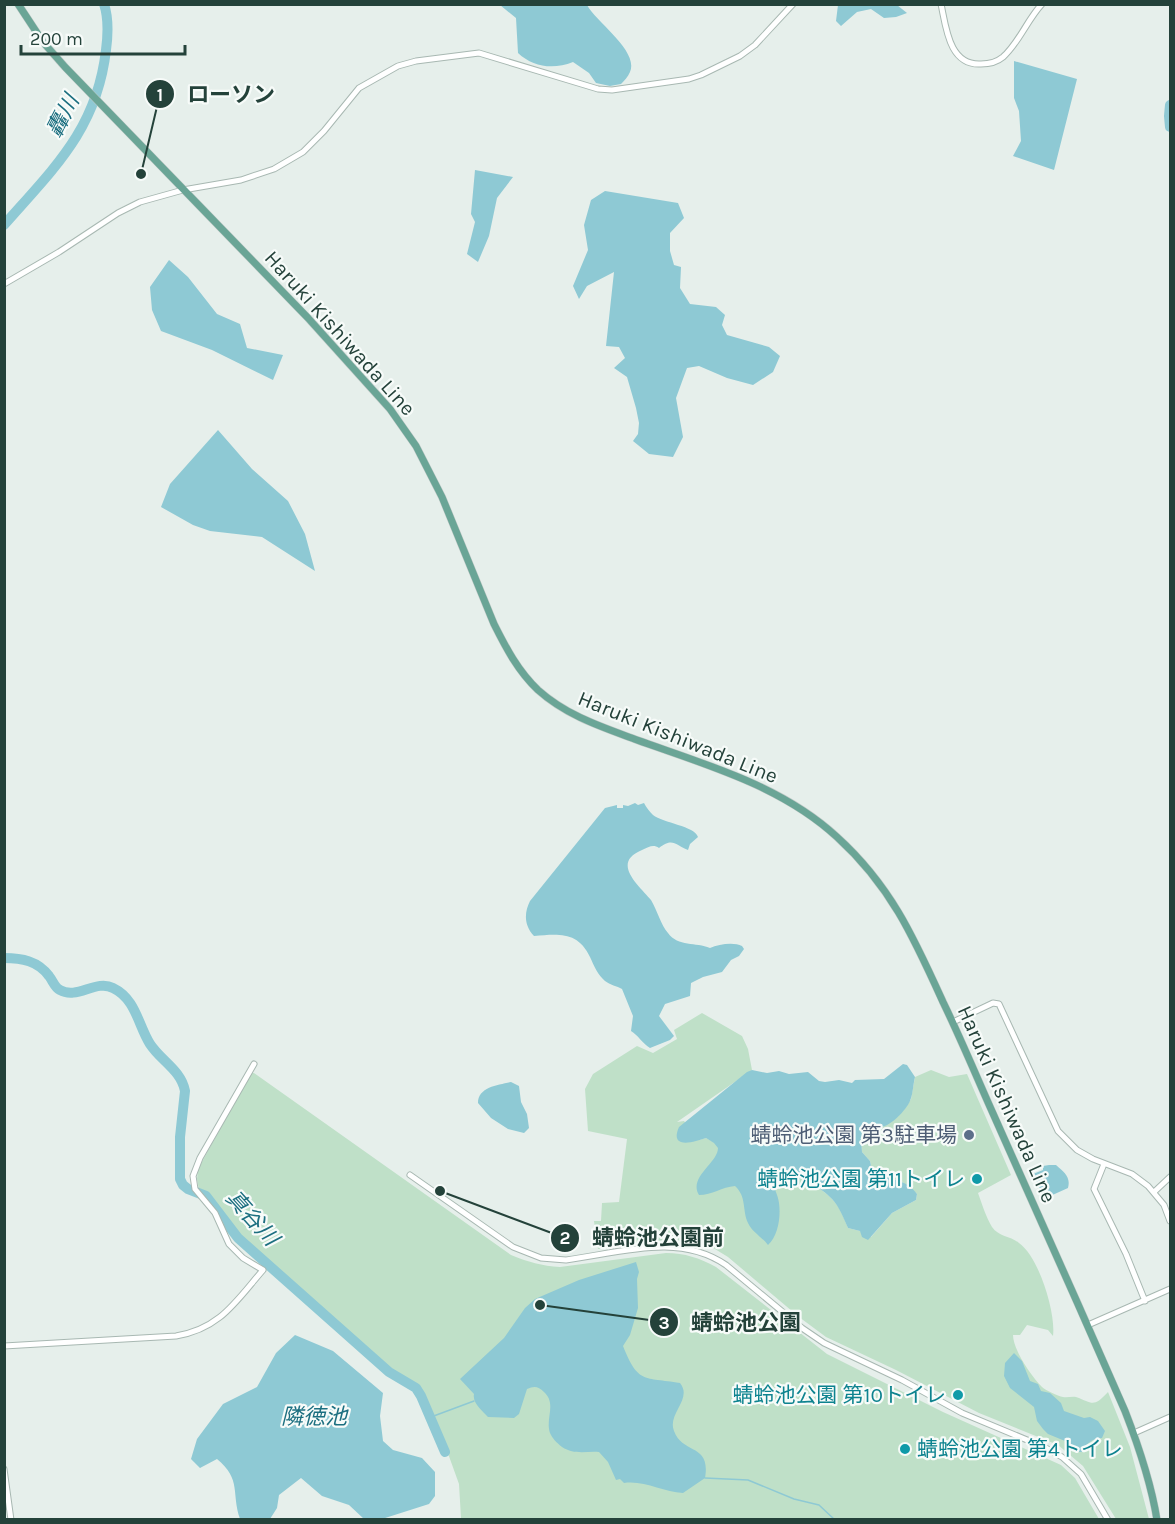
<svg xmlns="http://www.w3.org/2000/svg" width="1175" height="1524" font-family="Karla,'Noto Sans JP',sans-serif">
  <rect width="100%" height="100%" fill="#e6efeb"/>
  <path fill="#bfe0c8" d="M 702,1013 L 742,1036 L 748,1049 L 752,1070 L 677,1122 L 684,1121 L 699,1140 L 706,1138 L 773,1174 C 790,1168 819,1186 832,1199 C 840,1207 844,1218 848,1228 L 860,1231 L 871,1237 L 892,1213 L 916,1200 L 917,1194 L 900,1180 L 887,1178 L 872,1170 L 870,1161 L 862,1152 L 861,1138 C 867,1129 872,1127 883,1127 L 906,1107 L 911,1099 L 915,1077 L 931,1070 L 949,1077 L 967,1074 L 1011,1175 L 978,1193 C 982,1204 986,1217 992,1227 C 999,1237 1011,1236 1019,1243 C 1039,1257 1056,1313 1053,1336 L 1048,1330 L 1027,1325 L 1020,1335 L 1013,1335 C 1013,1350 1032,1377 1042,1387 C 1045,1390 1058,1396 1063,1397 C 1067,1398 1072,1396 1076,1397 C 1093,1403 1093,1408 1108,1392 L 1130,1447 L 1149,1519 L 1116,1519 L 1083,1466 L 1058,1445 L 979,1413 L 896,1370 L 826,1337 L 799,1317 L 728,1257 L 710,1246 L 671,1239 L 598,1249 L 594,1221 L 601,1221 L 602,1203 L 619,1202 L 627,1139 L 588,1131 L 585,1089 L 593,1074 L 637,1046 L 653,1053 L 677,1039 L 674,1030 Z
    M 251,1073 L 254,1073 L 511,1255 C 528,1262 542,1266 560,1267 L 666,1253 C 685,1253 699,1258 716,1267 L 827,1354 L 943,1412 L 1061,1465 L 1075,1478 L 1099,1519 L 485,1520 L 461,1518 L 459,1484 L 437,1423 L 428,1403 L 417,1386 L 389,1370 L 239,1236 L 211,1198 L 199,1190 L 197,1179 L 198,1169 Z"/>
  <path fill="#8ec9d4" d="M 500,5 L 587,5 C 597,23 639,51 630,72 C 628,77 624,81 621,84 L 610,86 L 596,83 L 589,73 L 573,62 C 553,70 533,67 518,53 L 516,18 Z
    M 838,5 L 897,5 L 907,13 L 896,17 L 884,18 L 871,9 L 857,12 L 841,26 L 836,21 Z
    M 1014,61 L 1077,79 L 1054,170 L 1013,156 L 1021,141 L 1019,111 L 1014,98 Z
    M 475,170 L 513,177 L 497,198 L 489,236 L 478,262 L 467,254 L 475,222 L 471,214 Z
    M 605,191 L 678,203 L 684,218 L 670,233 L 670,251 L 674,265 L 681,267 L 680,288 L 690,304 L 716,307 L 725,315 L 722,325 L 727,335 L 769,347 L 780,356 L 773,372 L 753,385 L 727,378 L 699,366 L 687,368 L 676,398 L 683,437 L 673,457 L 649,454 L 633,441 L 638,434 L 639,423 L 636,408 L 627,377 L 614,368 L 625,358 L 619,347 L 606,346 L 614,272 L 587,286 L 579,299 L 573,286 L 588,250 L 584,225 L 591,200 Z
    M 169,260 L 188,277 L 217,314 L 240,324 L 247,348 L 283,355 L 273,380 L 212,350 L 161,331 L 152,310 L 150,287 Z
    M 218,430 L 252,469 L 288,501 L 305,534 L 315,571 L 262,537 L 210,531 L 193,525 L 161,507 L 170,484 Z
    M 635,803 L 638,805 L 644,803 C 646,807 650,812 653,815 C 663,823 695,826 698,837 L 690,844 L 688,850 C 675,845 673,837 659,848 C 653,844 649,847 642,850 C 610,863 640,886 651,900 C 657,910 661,925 668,933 C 678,947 696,942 710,948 C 719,944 734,942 742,946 L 744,949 L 739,956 L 731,960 L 722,972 L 703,977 L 691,983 L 690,996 L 665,1004 L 659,1016 L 674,1036 L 670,1040 L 650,1048 C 642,1043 638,1035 631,1031 L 633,1016 L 622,989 C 617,986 610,985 605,981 C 598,975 594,966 590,957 C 578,931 558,934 534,936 C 524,925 524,913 530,901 L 605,808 L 617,805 L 617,808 L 623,808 L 623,805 L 628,806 Z
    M 903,1064 L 907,1065 L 915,1077 C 913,1085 913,1094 910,1101 C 906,1110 891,1126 881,1127 C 871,1129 867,1128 861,1138 L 862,1152 L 870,1161 L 872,1170 C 887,1180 906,1178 917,1194 L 916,1200 L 892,1213 L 868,1240 L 862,1237 L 860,1231 L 848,1228 C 844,1219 839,1206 832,1199 C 820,1186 789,1168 773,1175 C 771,1185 778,1193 779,1203 C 781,1217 778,1236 768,1245 C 762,1237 752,1232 748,1223 C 742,1210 747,1197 735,1186 C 722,1187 712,1195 699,1195 C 688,1177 718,1163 718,1148 L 714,1143 L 706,1138 C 694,1142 669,1150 679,1127 L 747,1072 L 752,1070 L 767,1073 L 779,1071 L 789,1074 L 808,1072 L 819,1081 L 825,1082 L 839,1080 L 852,1083 L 855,1080 L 884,1079 Z
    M 511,1082 L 519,1086 L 521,1102 L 527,1114 L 529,1128 L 524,1133 L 508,1129 L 491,1118 L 478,1103 C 478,1087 498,1085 511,1082 Z
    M 1049,1165 L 1056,1165 C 1064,1172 1071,1177 1068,1188 L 1048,1197 L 1041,1191 L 1033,1174 L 1043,1170 L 1043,1166 Z
    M 636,1262 L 639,1272 L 637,1279 L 638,1308 L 630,1335 L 623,1346 C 638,1384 644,1377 680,1383 C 693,1399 667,1414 674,1431 C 683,1455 711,1443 705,1478 L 683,1493 C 663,1492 644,1480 624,1483 L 620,1479 L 616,1480 L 608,1462 L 599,1452 C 586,1451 574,1455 562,1447 C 557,1443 552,1438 550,1433 C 545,1418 557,1404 544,1392 C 538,1386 534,1386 527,1389 L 519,1414 L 514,1418 L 488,1417 C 483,1411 472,1403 474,1394 L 460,1379 L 504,1338 L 525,1308 L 535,1299 L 579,1280 Z
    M 295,1335 L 333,1351 L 383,1393 L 380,1416 L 383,1441 L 393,1450 L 422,1458 L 435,1472 L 435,1496 L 429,1504 L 382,1519 L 364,1519 L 349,1505 L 322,1496 L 301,1478 L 279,1495 L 277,1508 L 270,1519 L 240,1519 C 231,1493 242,1480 217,1459 L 200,1468 L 191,1459 L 197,1439 L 223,1404 L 257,1387 L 276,1353 Z
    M 1014,1353 L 1022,1361 L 1030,1381 L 1038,1384 L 1041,1391 L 1050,1393 L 1061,1403 L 1064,1411 L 1084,1418 L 1090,1417 L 1098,1421 L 1105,1431 L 1102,1438 C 1094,1438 1085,1443 1084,1452 L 1079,1452 L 1065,1441 L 1048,1434 L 1043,1429 L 1037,1421 L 1034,1407 L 1010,1388 L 1004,1376 L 1005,1363 Z"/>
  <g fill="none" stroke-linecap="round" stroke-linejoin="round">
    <path stroke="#8ec9d4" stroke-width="1.5" d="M 431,1417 L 474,1401
      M 705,1478 L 748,1480 L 794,1499 L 819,1505 L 835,1520"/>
    <path stroke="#8ec9d4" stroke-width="10" d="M 1170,105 L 1169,116 L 1170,127
      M 4,225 C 54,168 97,129 106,50 C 108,35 109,19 104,4
      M 4,958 C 22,958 38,961 49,976 C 53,981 55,988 60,990 C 77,1000 96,979 113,988 C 136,999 138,1025 150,1044 C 161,1061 181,1070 185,1091 L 180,1137 L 180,1179 L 183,1185 L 188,1189 L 206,1196 L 238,1238 L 389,1372 L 416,1388 L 421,1396 L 445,1452"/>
    <g stroke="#a8b8b2" stroke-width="7">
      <path id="minor" d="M 941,4 C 946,27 949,66 981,64 C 989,64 997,62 1003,57 C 1019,43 1027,20 1042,4
        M 4,284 L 59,252 L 118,213 L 140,202 L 183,190 L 241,180 L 274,169 L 303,152 L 324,131 L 359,88 L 398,66 L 416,61 L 479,53 L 598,89 L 612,90 L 689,79 L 701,75 L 740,56 L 755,45 L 793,4
        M 953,1022 L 993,1003 L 999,1004 L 1058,1131 L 1077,1150 L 1093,1159 L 1132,1174 L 1148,1186 L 1164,1205 L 1170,1221
        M 1104,1164 L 1094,1189 L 1126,1254 L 1145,1301
        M 410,1175 L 513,1247 L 541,1258 L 566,1260 C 620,1253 678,1232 726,1265 L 802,1328 L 824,1343 L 902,1380 L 962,1413 L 1044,1447 L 1062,1457 L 1081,1474 L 1108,1520
        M 1154,1192 L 1170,1177
        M 1088,1325 L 1170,1289
        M 4,1346 L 176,1336 C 220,1329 236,1301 263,1270 L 243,1258 L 229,1244 L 215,1213 L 195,1189 L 193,1176 L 200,1158 L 254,1064
        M 1134,1433 L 1170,1417
        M 4,1469 L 11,1520"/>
    </g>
    <g stroke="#c2cac8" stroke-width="8">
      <path id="major" d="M 18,4 L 43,42 L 65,67 L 308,318 L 390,409 L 416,446 L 442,497 L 494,624 C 506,648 518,671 538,690 C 567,716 602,727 637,740 C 707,765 782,786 837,837 C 891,886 914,938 943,1002 C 960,1037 975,1073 991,1109 C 1036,1210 1081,1310 1125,1411 C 1139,1447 1151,1482 1157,1520"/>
    </g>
    <use href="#minor" stroke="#fff" stroke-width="5"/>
    <use href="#major" stroke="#6aa596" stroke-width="7"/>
  </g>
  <circle fill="#5c6f8a" stroke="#f7fbf9" stroke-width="2" cx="969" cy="1135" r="6"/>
  <g fill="#0f9aa8" stroke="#f7fbf9" stroke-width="2">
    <circle cx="977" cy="1179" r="6"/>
    <circle cx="958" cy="1395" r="6"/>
    <circle cx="905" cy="1449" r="6"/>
  </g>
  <g text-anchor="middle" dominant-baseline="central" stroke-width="4.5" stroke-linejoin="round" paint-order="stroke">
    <g font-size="21" fill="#24423a" stroke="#f7fbf9">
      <text transform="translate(340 333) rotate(48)">Haruki Kishiwada Line</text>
      <text transform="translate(678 737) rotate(22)">Haruki Kishiwada Line</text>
      <text transform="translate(1007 1104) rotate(66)">Haruki Kishiwada Line</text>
    </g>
    <g font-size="21" fill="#4e5e75" stroke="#f7fbf9" text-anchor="end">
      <text x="957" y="1135">蜻蛉池公園 第3駐車場</text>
    </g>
    <g font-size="21" fill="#0d838f" stroke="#f7fbf9" text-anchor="end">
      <text x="965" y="1179">蜻蛉池公園 第11トイレ</text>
      <text x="946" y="1395">蜻蛉池公園 第10トイレ</text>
      <text x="917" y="1449" text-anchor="start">蜻蛉池公園 第4トイレ</text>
    </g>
    <g font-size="22" font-style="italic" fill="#1c6f80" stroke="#f7fbf9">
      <text transform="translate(63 116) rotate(-63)">轟川</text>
      <text transform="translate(252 1218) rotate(48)">真谷川</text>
      <text x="314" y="1417">隣徳池</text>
    </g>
  </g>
  <path fill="none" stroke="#24423a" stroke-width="2" d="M141 174L160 94M440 1191L565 1238M540 1305L664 1322"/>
  <g fill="#24423a" stroke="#f7fbf9" stroke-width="2">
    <circle cx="141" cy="174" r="6"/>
    <circle cx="440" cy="1191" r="6"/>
    <circle cx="540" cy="1305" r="6"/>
    <circle cx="160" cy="94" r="15"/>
    <circle cx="565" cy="1238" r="15"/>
    <circle cx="664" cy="1322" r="15"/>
  </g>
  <g font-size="18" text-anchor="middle" font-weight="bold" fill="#fff">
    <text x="160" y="101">1</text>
    <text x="565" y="1244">2</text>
    <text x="664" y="1329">3</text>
  </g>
  <g font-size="22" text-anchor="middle" font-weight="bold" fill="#24423a" stroke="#f7fbf9" stroke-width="4.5" stroke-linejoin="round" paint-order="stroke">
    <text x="231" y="102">ローソン</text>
    <text x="658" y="1245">蜻蛉池公園前</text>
    <text x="746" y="1330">蜻蛉池公園</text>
  </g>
  <rect width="1175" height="1524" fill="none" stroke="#24423a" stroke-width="12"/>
  <path d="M21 45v9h164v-9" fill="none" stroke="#24423a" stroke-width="3"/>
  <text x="30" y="45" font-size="18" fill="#24423a" stroke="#f7fbf9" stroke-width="4.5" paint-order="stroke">200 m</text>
</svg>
